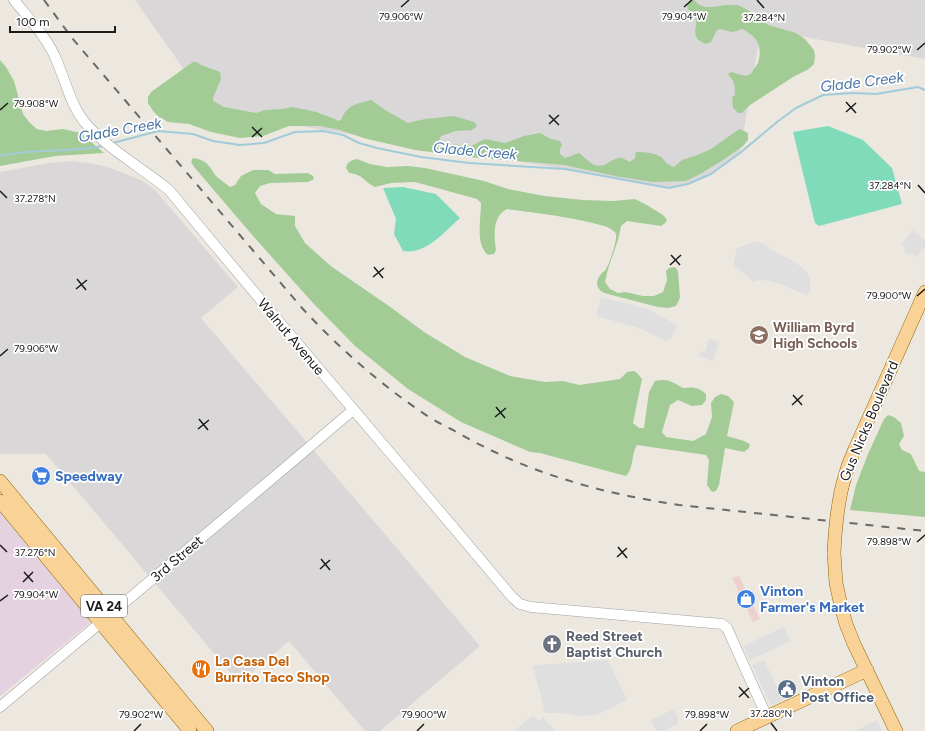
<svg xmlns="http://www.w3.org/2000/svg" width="925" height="731" font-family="Figtree,sans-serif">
  <rect width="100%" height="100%" fill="#ece8e0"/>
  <path fill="#d9d7d7" d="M 135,0 L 925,0 L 925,59 L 761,29 L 740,153 L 711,174 L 688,184 L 669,188 L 589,173 L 214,112 Z
    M 71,161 L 89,163 L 108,167 L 141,180 L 155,190 L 238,287 L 201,318 L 480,646 L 380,731 L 365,731 L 289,641 L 239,683 L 46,454 L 0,454 L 0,172 L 49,163 Z"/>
  <path fill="#edd1cf" d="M 739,576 L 760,619 L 753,622 L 732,578 Z"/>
  <path fill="#e5d2e1" d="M 0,512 L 91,622 L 0,696 Z"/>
  <path fill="#a3cb95" d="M 690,0 L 694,0 L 698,4 L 705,7 L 712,7 L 726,5 L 738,5 L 748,10 L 768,25 L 796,33 L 805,39 L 814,50 L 815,56 L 814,64 L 811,67 L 807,70 L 793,77 L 750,105 L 742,113 L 738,113 L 733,108 L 732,97 L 735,95 C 735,87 735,81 729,76 L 728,74 L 731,72 L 745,76 L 751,74 C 753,70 756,66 758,63 C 763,46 757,36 742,29 C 737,31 733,33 728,31 C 724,30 722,29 717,30 L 711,42 L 706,44 C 702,42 697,40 696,36 C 694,31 697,25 696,20 C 692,11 683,9 690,0 Z
    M 0,60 L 6,67 L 14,81 L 23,114 L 30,123 L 37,129 L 46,131 L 63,129 L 81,133 L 104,153 L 55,156 L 0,166 Z
    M 193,62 L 197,62 L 201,65 L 220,72 L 221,79 L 213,98 L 213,101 L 224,107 L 256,113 L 265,110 L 282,109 L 293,107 L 316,112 L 335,119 L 338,121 L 341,120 C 347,104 357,104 371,100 L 385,110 L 408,123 L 425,119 L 454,116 L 474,122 L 477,126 L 472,130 L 456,131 L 441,136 L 439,140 L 449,144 L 471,146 L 485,139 L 505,143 L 524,136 L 540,133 L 551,139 L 560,141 L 562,145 L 560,149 L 560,154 L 565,158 L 579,153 C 583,156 590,163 594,165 C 606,169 611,157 621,158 C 624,158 627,161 630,162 L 635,158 L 636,152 C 643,152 656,153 661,157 C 667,163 666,164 674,167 L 682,160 L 695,156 L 711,149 L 735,132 L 740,129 L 748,133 L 748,140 L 743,146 L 723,160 L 700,174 L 686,181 L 652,182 L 615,176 L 564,165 L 469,157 L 415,150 L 367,139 L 340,130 L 320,126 L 289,126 L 263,136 L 240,138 L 211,132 L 189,124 L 168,122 L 159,117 L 153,111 L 148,103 L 148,97 L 151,92 Z
    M 193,158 C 208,160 209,167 217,177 C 221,180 226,184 230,187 L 235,185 L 241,176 L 253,170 L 268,170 L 275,174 L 308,173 L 313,176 L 314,179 L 308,182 L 270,183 L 260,186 L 255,193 L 261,204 L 276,214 L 295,216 L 295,226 L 305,243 L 332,267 L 389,306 L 424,332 L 465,357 L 510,376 L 545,382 L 563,381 L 579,385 L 620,379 L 627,372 L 634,371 L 637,373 L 642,379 L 633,423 L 639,428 L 644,428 L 649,392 L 655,381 C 668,378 672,382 683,388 C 693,387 698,387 706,394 L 706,400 L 702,405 L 692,406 L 678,400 L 670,405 L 662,432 L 666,437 L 693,441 L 706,434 L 712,417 L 711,403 L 715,397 L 721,394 L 728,396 L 734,402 L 727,436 L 744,441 L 750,444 L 749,448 L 744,452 L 725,448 L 719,485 L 716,491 L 712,492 L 707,485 L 709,460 L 706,455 L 637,445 C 631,454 634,469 626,476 L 592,467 L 540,453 L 530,452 L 461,422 L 408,389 L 355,346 L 313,303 L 253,236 L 195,168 L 191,162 Z
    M 357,159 L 370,164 L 387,167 L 408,166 L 425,168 L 484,181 L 508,189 L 544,196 L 583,200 L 613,201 L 635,199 L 645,204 L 663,215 L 667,220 L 665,223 L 661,226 L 627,221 L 621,226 L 618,240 L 608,269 L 605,282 L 610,289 L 618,293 L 625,292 L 643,296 L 654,296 L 663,292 L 667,280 L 666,271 L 669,268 L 675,267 L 678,271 L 680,298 L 676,306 L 668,308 L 658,307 L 604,293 C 595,288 595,281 602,273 C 602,273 606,270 606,269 C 609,265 618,238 616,234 C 614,230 608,227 604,226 C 574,217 537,213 507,209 C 492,216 494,237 496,250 L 494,254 L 488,255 C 475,244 481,219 481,203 L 477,199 L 415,182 L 391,183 L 375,187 C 364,182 363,174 349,173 L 346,168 C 347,162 351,160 357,159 Z
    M 888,415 L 894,417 L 901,423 L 904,436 L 899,444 L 902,450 L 911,454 L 919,471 L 925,472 L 925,517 L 850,510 L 856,485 L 868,454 L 884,419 Z"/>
  <path fill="#7fdbba" d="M 828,126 L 863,140 L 892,168 L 902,204 L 819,226 L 815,223 L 793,132 Z
    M 403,187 L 436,194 L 460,218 C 444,232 426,255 403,251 L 394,234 L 396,219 L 383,188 Z"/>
  <path fill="#dfdfdf" d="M 913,230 L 925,240 L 925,247 L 916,257 L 912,253 L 909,256 L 904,251 L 906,248 L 901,244 Z
    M 758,241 L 775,252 L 795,262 L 806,271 L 809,276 L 810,280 L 810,291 L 808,295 L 806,295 L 780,284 L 769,281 L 758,280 L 753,282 L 751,279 L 733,265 L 737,248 Z
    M 601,297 L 648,309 L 677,325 L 671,338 L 666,341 L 639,328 L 596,316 Z
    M 709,338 L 719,342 L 713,361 L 699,356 L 700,351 L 705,352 Z
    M 784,627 L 791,641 L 750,660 L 743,646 Z
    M 608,660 L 627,700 L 603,712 L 595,715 L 576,716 L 564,713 L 545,713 L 533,666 L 536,665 Z
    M 764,660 L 783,700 L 771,706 L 752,665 Z
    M 674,709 L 678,718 L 677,718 L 679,723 L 663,731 L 656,731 L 651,720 Z
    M 533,715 L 539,721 L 543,717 L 555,731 L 514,731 Z
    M 877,720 L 882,731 L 855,731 Z"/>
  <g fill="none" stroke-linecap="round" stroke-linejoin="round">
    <path stroke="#a1cbd9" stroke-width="2" d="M 113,143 L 158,131 L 193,134 L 213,141 L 240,145 L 264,143 L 295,132 L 323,131 L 343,135 L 359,143 L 377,148 L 421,157 L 469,163 L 565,169 L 669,188 L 688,184 L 711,174 L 740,153 L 777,122 L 796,108 L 823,95 L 853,93 L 876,94 L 918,87 L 925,90
      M 0,156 C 34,148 69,153 103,146"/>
    <g stroke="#a2a2a2" stroke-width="11">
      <path id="minor" d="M 14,0 C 29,19 47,37 56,59 C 66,82 71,107 87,125 C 111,151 142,168 169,190 C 282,327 398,461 512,597 L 520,604 L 531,607 L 722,624 L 727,628 L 767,717
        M 0,707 L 274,477 L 353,410"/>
    </g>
    <g stroke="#8e6404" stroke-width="14">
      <path id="major" d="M 0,481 L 207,731
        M 842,487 L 848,466 L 855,449 L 925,292
        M 0,501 L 190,731
        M 834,553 L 836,583 L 841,606 L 846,624 L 854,644 L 896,731
        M 737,731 L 867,670"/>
    </g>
    <use href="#minor" stroke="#fff" stroke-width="10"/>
    <use href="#major" stroke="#f9d298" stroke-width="13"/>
    <path stroke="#696969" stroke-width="2" stroke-dasharray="8 8" stroke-linecap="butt" d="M 44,0 L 72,38 L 302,308 C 340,349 382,386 429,417 C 437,422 445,426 453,430 C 489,451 527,468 567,480 C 604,492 641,499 679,505 L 925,531"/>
    <g stroke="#8e6404" stroke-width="14" stroke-linecap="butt">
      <path id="major-bridge" d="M 834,553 C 835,531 837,509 842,487"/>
    </g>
    <use href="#major-bridge" stroke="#f9d298" stroke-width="13"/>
  </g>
  <path fill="none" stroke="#1b1b1b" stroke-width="1.5" d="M 757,0 L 764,8M 401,7 L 409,0M 684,7 L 692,0M 917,50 L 925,43M 846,102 L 856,113M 0,110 L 8,103M 846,112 L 856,103M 549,115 L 559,125M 549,124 L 559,115M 252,127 L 262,137M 252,137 L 262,128M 918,185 L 925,193M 0,191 L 7,198M 671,255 L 680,265M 670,265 L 681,255M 374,267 L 383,278M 373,277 L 384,268M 77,279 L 86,290M 76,289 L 87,280M 917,296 L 925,289M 0,356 L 8,349M 793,395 L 802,405M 792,405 L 803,395M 496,407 L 505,418M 495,417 L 506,408M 199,419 L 208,430M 198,429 L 209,420M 917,542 L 925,535M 0,545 L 7,552M 618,547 L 627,558M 617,557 L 627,548M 321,559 L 330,570M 320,569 L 330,560M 24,572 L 33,582M 23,582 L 33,572M 0,601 L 8,595M 739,687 L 749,698M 739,697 L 749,688M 771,723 L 777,731M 134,731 L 141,724M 417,731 L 424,724M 700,731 L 707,724"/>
  <defs>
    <g id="school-disc" transform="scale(1)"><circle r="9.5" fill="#8d6e63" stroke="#fff"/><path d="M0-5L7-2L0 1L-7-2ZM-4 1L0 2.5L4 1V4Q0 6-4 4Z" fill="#fff"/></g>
    <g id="supermarket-disc" transform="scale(1)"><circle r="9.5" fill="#3f7fe0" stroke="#fff"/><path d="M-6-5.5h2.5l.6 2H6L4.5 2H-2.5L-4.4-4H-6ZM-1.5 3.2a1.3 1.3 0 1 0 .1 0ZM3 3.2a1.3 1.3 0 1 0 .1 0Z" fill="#fff"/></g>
    <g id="shop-disc" transform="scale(1)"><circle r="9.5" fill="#3f7fe0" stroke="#fff"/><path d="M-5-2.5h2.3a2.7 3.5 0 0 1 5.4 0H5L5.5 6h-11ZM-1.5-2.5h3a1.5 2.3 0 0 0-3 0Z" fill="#fff"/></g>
    <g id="church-disc" transform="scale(1)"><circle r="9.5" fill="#6b7280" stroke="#fff"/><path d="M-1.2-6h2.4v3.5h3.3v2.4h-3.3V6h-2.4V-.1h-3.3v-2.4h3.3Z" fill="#fff"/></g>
    <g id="restaurant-disc" transform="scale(1)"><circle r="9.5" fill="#e8710a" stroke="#fff"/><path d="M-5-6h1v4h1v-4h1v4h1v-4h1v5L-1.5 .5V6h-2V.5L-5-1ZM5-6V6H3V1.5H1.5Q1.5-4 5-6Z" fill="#fff"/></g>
    <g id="civic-disc" transform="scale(1)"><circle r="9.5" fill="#5c6f8a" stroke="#fff"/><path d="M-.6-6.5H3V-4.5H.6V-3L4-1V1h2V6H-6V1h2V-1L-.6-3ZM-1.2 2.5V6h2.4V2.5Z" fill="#fff"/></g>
  </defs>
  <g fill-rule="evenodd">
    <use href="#school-disc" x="759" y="335"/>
    <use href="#supermarket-disc" x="41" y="476"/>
    <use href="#shop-disc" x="746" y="599"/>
    <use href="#church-disc" x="552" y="644"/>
    <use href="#restaurant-disc" x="201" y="669"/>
    <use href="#civic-disc" x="787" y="689"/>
  </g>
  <g text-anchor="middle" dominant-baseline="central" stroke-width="3.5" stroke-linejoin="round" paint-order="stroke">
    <rect fill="#fff" stroke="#5f5f5f" stroke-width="1" x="81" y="595" width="46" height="22" rx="3"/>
    <g font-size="13" font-weight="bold" fill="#1b1b1b">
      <text x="104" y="606">VA 24</text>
    </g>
    <g font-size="14" font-weight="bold" fill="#785e54" stroke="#fff" text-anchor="start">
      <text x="773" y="327">William Byrd<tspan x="773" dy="16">High Schools</tspan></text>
    </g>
    <g font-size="14" fill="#1b1b1b" stroke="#fff">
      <text transform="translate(291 337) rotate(50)">Walnut Avenue</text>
      <text transform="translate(869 421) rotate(-67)">Gus Nicks Boulevard</text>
      <text transform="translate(177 559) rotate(-40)">3rd Street</text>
    </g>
    <g font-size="14" font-weight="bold" fill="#366cbe" stroke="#fff" text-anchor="start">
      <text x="55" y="476">Speedway</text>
      <text x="760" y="591">Vinton<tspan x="760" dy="16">Farmer's Market</tspan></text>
    </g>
    <g font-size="14" font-weight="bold" fill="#5b616d" stroke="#fff" text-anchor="start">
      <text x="566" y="636">Reed Street<tspan x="566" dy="16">Baptist Church</tspan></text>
    </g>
    <g font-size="14" font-weight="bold" fill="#c56008" stroke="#fff" text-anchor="start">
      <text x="215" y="661">La Casa Del<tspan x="215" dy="16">Burrito Taco Shop</tspan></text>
    </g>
    <g font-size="14" font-weight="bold" fill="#4e5e75" stroke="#fff" text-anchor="start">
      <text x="801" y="681">Vinton<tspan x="801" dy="16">Post Office</tspan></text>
    </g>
    <g font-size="15" font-style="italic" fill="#4a76a7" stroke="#fff">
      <text transform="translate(862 82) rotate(-7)">Glade Creek</text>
      <text transform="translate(120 130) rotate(-10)">Glade Creek</text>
      <text transform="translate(475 151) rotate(5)">Glade Creek</text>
    </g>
  </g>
  <g font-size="10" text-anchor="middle" fill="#1b1b1b" stroke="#fff" stroke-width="3.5" stroke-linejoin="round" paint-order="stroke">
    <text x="401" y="20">79.906°W</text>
    <text x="684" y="20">79.904°W</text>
    <text x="764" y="21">37.284°N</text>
    <text x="889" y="53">79.902°W</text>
    <text x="36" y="107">79.908°W</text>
    <text x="890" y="189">37.284°N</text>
    <text x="35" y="202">37.278°N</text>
    <text x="889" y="299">79.900°W</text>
    <text x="36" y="352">79.906°W</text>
    <text x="889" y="545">79.898°W</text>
    <text x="35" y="556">37.276°N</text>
    <text x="36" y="598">79.904°W</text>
    <text x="771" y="717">37.280°N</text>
    <text x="141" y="718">79.902°W</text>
    <text x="424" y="718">79.900°W</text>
    <text x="707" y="718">79.898°W</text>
  </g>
  <path d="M10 26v6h105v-6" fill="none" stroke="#1b1b1b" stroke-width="2"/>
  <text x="16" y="26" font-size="12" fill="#1b1b1b" stroke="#ffffff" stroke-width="3" paint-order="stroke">100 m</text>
</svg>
